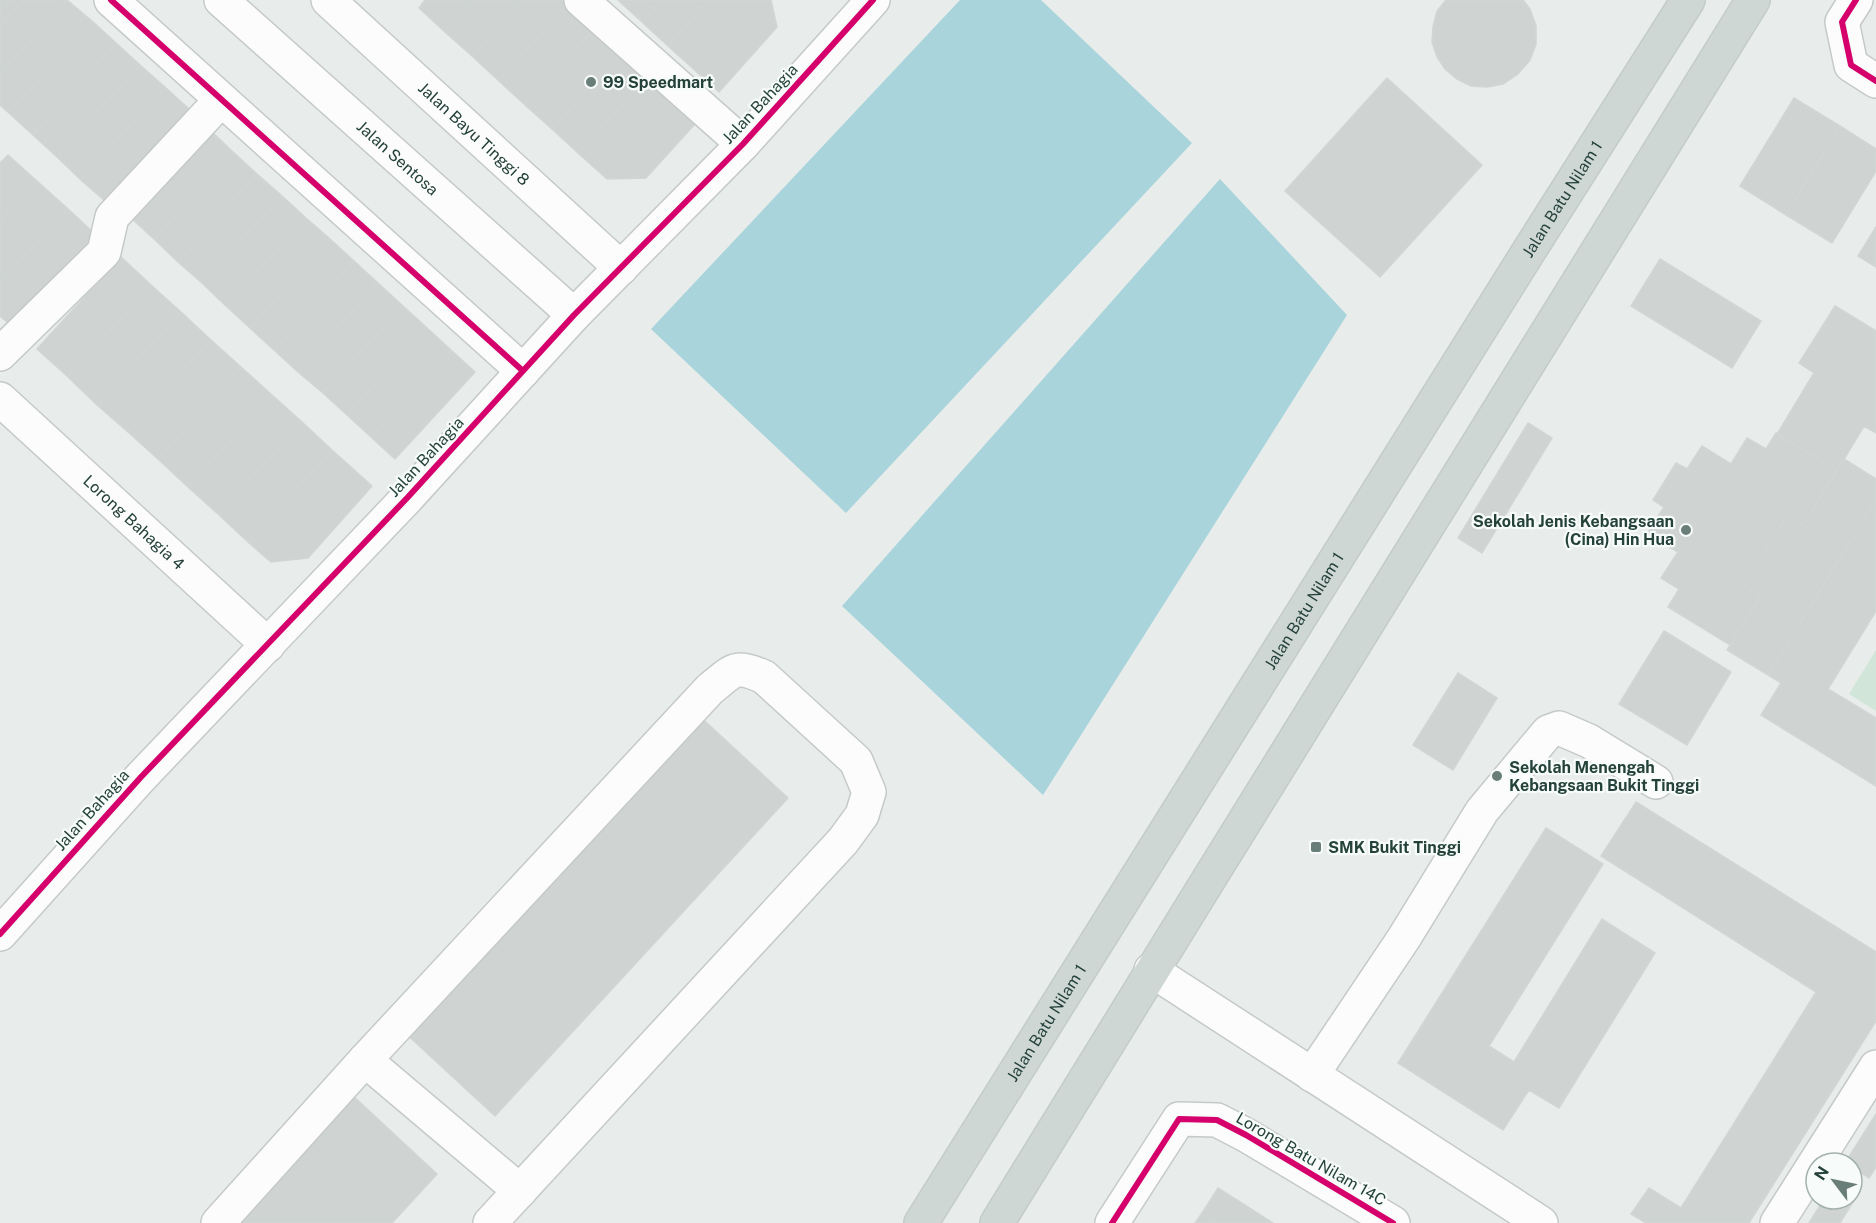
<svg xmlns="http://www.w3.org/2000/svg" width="1876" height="1223" font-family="'Public Sans',sans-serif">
  <rect width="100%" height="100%" fill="#e8edeb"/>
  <path fill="#d1e6d8" d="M 1876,650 L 1876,711 L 1849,694 Z"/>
  <path fill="#a9d4db" d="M 960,0 L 1041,0 L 1192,143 L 846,513 L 651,329 Z
    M 1220,179 L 1347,315 L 1043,795 L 842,606 Z"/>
  <path fill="#cfd4d2" stroke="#d1d6d4" stroke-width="1.5" d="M 0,0 L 23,0 L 0,26 Z
    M 23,0 L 67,0 L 0,74 L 0,26 Z
    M 67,0 L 92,21 L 9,113 L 0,105 L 0,74 Z
    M 425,0 L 474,0 L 445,32 L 419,8 Z
    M 474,0 L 523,0 L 472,56 L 445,32 Z
    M 523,0 L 571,0 L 499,81 L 472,56 Z
    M 571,0 L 601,22 L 525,105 L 499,81 Z
    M 618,0 L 662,0 L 642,22 Z
    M 662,0 L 709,0 L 668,46 L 642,22 Z
    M 709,0 L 771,0 L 777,27 L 719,92 L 668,46 Z
    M 1446,0 L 1523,0 L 1530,9 L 1536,26 L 1536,44 L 1530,60 L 1518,74 L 1503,84 L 1487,87 L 1471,86 L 1457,79 L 1445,69 L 1437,57 L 1432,42 L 1433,27 L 1437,11 Z
    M 92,21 L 116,43 L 33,135 L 9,113 Z
    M 601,22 L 627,46 L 552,129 L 525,105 Z
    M 116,43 L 140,65 L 57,157 L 33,135 Z
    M 627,46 L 654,70 L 578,153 L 552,129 Z
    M 140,65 L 165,87 L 81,180 L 57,157 Z
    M 654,70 L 703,115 L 646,178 L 607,179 L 578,153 Z
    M 1387,78 L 1482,165 L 1380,277 L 1285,191 Z
    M 165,87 L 189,109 L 105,201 L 81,180 Z
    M 1794,98 L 1840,126 L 1786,215 L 1740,186 Z
    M 1840,126 L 1876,149 L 1876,171 L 1832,243 L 1786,215 Z
    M 209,129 L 233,152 L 154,239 L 130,217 Z
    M 233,152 L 257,174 L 178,262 L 154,239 Z
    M 8,155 L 38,182 L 0,223 L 0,163 Z
    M 257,174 L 282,196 L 202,283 L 178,262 Z
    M 38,182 L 67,208 L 0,283 L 0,223 Z
    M 282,196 L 306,218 L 226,306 L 202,283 Z
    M 67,208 L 97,236 L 14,328 L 0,316 L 0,283 Z
    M 306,218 L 330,239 L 250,328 L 226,306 Z
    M 1876,227 L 1876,267 L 1858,256 Z
    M 330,239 L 354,261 L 274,350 L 250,328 Z
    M 121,257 L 151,285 L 68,377 L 37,349 Z
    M 1660,259 L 1761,321 L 1732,368 L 1631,306 Z
    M 354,261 L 378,283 L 298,372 L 274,350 Z
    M 378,283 L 403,306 L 323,393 L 298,372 Z
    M 151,285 L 181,312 L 97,405 L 68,377 Z
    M 403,306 L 426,327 L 347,415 L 323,393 Z
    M 1835,306 L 1876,331 L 1876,433 L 1864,426 L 1837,471 L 1777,434 L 1814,373 L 1799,363 Z
    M 181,312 L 211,340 L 128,432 L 97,405 Z
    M 426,327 L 451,350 L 371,437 L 347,415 Z
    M 211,340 L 241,367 L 158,459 L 128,432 Z
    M 451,350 L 475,372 L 395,459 L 371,437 Z
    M 241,367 L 272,395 L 188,487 L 158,459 Z
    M 272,395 L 302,422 L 218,514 L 188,487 Z
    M 302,422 L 332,450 L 248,542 L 218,514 Z
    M 1528,423 L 1552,438 L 1482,553 L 1458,538 Z
    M 1776,433 L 1837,471 L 1803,525 L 1787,515 L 1744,585 L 1761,595 L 1730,645 L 1668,607 L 1679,589 L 1661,578 L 1678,552 L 1647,534 L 1664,507 L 1653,500 L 1676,463 L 1687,469 L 1702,446 L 1731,464 L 1747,438 L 1766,449 Z
    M 332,450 L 372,486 L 308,558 L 271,562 L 248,542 Z
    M 1844,459 L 1876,479 L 1876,500 L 1768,675 L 1727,650 L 1761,595 L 1744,585 L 1787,515 L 1803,525 Z
    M 1876,500 L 1876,611 L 1828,689 L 1876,718 L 1876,786 L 1761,715 L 1781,683 L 1768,675 Z
    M 1664,631 L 1731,672 L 1687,745 L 1619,704 Z
    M 1458,673 L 1497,698 L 1453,770 L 1413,745 Z
    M 695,712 L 788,798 L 495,1116 L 402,1030 Z
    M 1636,802 L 1876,952 L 1876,1021 L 1749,1223 L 1646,1223 L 1631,1214 L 1649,1188 L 1681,1208 L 1816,992 L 1601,856 Z
    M 1546,828 L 1603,864 L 1489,1046 L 1514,1062 L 1602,919 L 1655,953 L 1559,1108 L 1529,1090 L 1503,1130 L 1398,1063 Z
    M 351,1094 L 437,1174 L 392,1223 L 232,1223 Z
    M 1876,1114 L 1876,1167 L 1869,1178 L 1852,1167 L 1852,1163 L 1845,1163 Z
    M 1218,1188 L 1273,1223 L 1217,1223 L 1202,1213 Z
    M 1852,1197 L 1855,1199 L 1840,1223 L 1809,1223 L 1824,1199 L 1852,1199 Z
    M 1202,1213 L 1217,1223 L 1195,1223 Z"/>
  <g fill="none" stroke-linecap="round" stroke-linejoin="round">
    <g stroke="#c5cac8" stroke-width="36">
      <g id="minor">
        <path d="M 111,0 L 523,371"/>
        <path id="s1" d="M 221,0 L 574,315"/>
        <path id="s2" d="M 328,0 L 621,268"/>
        <path d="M 581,0 L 743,144"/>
        <path d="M 1856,0 L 1842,22 L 1851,65 L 1876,81"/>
        <path d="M 0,354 L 104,252 L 112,217 L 221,100"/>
        <path id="s3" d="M 0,399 L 268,645"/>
        <path d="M 0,934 L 141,777 L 408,497 L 574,315 L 743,144 L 873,0"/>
        <path d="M 1151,970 L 1541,1223"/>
        <path d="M 365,1060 L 520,1191"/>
        <path d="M 1312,1075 L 1404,938 L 1482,811 L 1548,732 L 1559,728 L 1589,741 L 1656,782"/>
        <path d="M 218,1223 L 365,1060 L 710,689 C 734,670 734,664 764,677 L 856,761 L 869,792 L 862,815 L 843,841 L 490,1223"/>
        <path d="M 1112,1223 L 1179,1119 L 1217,1120 L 1246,1135 L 1393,1223"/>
        <path d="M 1777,1223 L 1876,1067"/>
      </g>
    </g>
    <g stroke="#c3ccc9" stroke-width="36">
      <g id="major">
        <path id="s4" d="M 921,1223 L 1527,254 L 1688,0"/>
        <path d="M 997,1223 C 1247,814 1504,409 1753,0"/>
      </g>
    </g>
    <use href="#minor" stroke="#fcfcfc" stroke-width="33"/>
    <use href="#major" stroke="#cfd7d5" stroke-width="33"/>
    <g stroke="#f7fbf9" stroke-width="10">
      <path id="cycleway" d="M 111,0 L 523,371
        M 1856,0 L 1842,22 L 1851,65 L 1876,81
        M 0,934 L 141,777 L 408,497 L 574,315 L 743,144 L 873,0
        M 1112,1223 L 1179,1119 L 1217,1120 L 1246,1135 L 1393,1223"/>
    </g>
    <use href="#cycleway" stroke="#d6006c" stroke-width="6"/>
  </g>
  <g fill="#697e78" stroke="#f7fbf9" stroke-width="2">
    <circle cx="591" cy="82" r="6"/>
    <circle cx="1686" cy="530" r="6"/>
    <circle cx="1497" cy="776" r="6"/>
    <rect x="1310" y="841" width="12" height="12" rx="3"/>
  </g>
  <g text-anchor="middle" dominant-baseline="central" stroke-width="4.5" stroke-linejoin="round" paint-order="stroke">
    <g font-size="16" font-weight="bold" fill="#24423a" stroke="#f7fbf9" text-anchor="start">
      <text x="603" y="82">99 Speedmart</text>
      <text x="1674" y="521" text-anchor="end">Sekolah Jenis Kebangsaan<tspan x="1674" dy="18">(Cina) Hin Hua</tspan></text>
      <text x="1509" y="767">Sekolah Menengah<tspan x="1509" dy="18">Kebangsaan Bukit Tinggi</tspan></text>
      <text x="1328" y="847">SMK Bukit Tinggi</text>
    </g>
    <g font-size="16" fill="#24423a" stroke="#f7fbf9">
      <text transform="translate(760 104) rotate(-47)">Jalan Bahagia</text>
      <text stroke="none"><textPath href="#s2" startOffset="198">Jalan Bayu Tinggi 8</textPath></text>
      <text stroke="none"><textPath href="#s1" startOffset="237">Jalan Sentosa</textPath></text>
      <text stroke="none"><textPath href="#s4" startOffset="1208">Jalan Batu Nilam 1</textPath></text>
      <text transform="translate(426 457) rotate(-47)">Jalan Bahagia</text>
      <text stroke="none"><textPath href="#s3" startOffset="182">Lorong Bahagia 4</textPath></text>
      <text stroke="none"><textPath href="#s4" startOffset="722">Jalan Batu Nilam 1</textPath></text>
      <text transform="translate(92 810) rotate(-48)">Jalan Bahagia</text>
      <text stroke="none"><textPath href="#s4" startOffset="236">Jalan Batu Nilam 1</textPath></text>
      <text transform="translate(1311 1159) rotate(30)">Lorong Batu Nilam 14C</text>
    </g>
  </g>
  <g transform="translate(1834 1181) rotate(302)"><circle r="28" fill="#f7fbf9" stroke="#a3b1ad" stroke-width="1.5"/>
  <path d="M0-4.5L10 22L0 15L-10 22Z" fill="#697e78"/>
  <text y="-9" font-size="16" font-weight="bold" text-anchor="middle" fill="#24423a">N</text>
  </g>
</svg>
